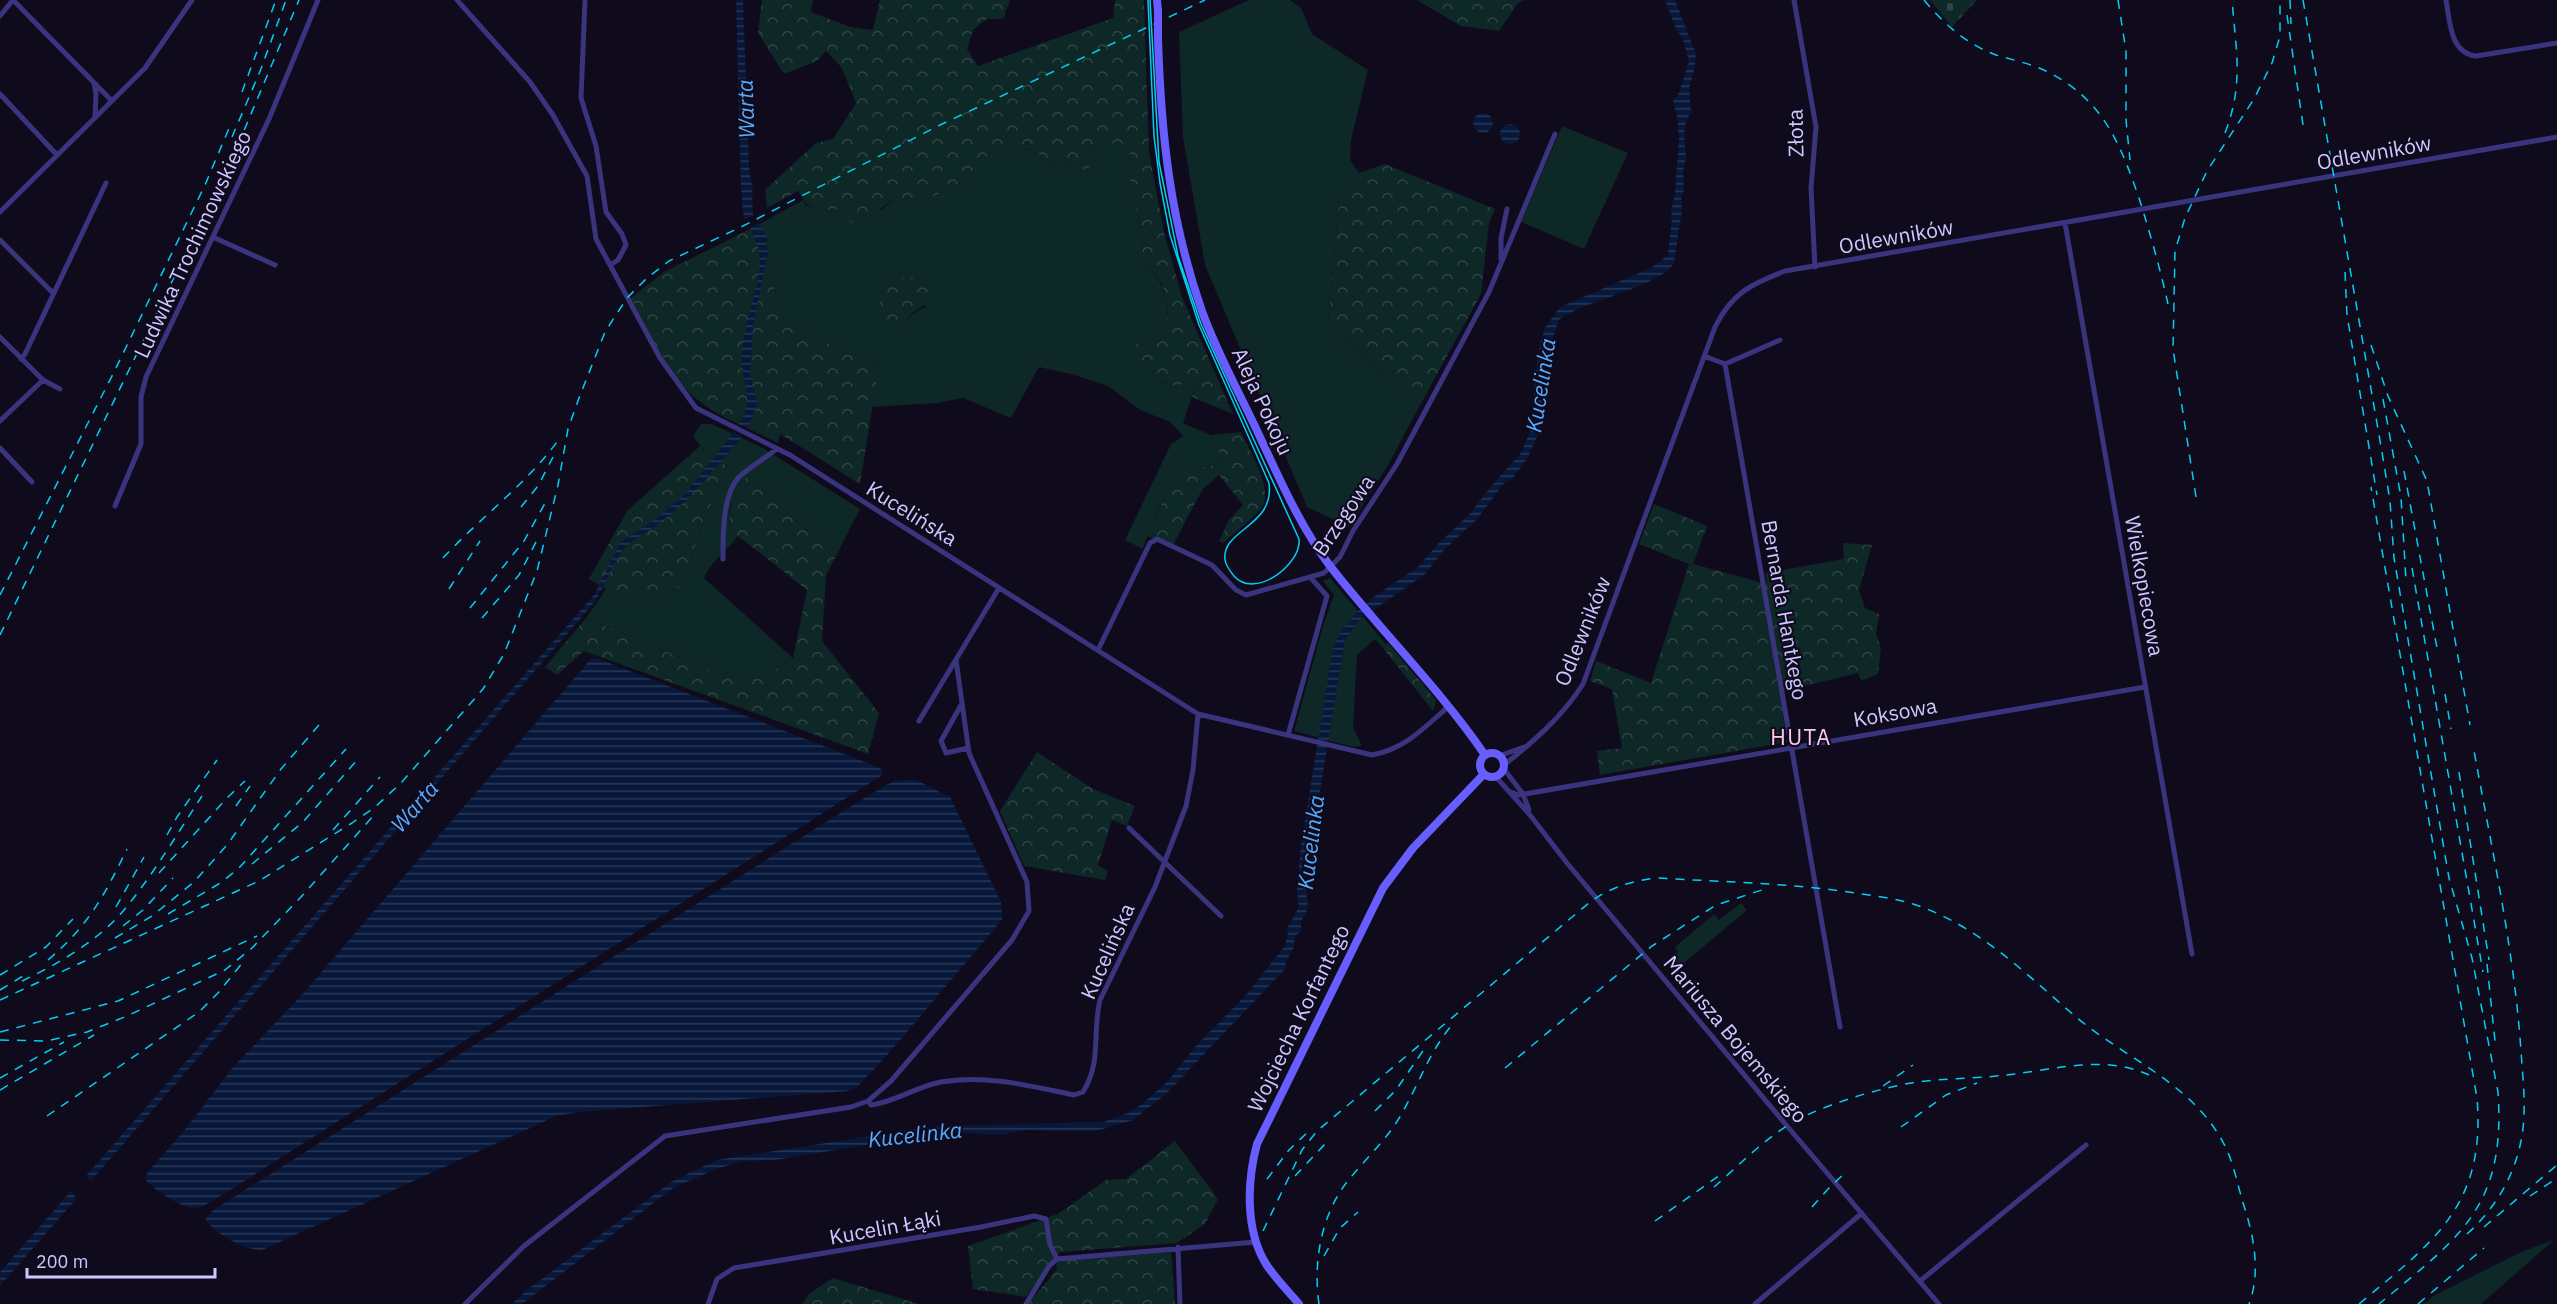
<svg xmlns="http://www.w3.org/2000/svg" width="2557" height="1304" font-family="'IBM Plex Sans',sans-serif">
  <defs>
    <pattern id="forest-crowns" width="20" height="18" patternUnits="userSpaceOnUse" patternTransform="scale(1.5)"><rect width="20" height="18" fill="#0e2727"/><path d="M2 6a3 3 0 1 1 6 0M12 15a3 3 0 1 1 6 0" fill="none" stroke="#304547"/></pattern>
    <pattern id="cemetery-stones" width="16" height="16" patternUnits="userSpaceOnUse" patternTransform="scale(1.5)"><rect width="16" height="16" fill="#0e2727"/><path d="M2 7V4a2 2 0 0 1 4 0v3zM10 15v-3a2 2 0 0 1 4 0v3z" fill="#304547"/></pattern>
    <pattern id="water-rules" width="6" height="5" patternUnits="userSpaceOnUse" patternTransform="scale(1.5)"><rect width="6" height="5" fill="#07183a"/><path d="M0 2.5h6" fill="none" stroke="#2a3858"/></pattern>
  </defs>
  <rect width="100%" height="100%" fill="#0f0b1d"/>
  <path fill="#0e2727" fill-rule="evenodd" d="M 1249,0 L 1290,0 L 1301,8 L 1312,34 L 1368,70 L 1351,140 L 1350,160 L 1359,173 L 1339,202 L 1328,323 L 1419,407 L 1388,465 L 1349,527 L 1307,507 L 1205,265 L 1183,137 L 1179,32 Z
    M 1562,126 L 1628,153 L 1584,249 L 1521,222 Z
    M 1099,141 L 1124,144 L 1131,154 L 1129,177 L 1143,239 L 1142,257 L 1163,287 L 1168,307 L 1166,326 L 1161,337 L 1153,378 L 1178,388 L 1185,379 L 1196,384 L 1183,423 L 1211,435 L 1223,461 C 1210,470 1204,464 1192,469 C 1168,478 1150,527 1143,549 L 1125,540 L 1171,444 L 1183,436 L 1170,422 L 1140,410 L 1108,386 L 1075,375 L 1039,367 L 1011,418 L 963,398 L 937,403 L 872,407 L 879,366 L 785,325 L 756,226 L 803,200 L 806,205 L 815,209 L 882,209 L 895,198 L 928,199 L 969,178 L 979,162 L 992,152 L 1035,149 L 1046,162 L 1061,163 L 1089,172 L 1088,153 ZM 894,279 L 926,307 C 912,312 906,319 899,332 L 882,298 Z
    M 701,424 L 712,424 L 763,448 L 860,509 L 835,558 L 749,476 L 730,505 L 729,534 L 738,536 C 726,552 712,560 704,578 L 793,658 L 761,679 L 725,676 L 586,618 L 606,589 L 648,597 L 678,589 L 690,563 L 704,518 L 730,468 L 705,452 L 693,436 Z
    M 1330,578 L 1386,644 L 1382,647 L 1375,639 L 1357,655 L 1353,727 L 1362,746 L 1353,747 L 1294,731 L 1323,626 L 1334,595 L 1323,581 Z
    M 1741,903 L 1747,910 L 1678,968 L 1675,955 L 1678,952 L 1675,947 L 1714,914 L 1719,920 Z
    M 2554,1240 L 2481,1304 L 2424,1304 L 2433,1296 L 2521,1252 Z"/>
  <path fill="url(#forest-crowns)" d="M 762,0 L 813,0 L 811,12 L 850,27 L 873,30 L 880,0 L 1010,0 L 1003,19 L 987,19 L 973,30 L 967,49 L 978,66 L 1113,18 L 1115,0 L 1144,0 L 1149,152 L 1164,232 L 1182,297 L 1233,414 L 1192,397 L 1196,384 L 1185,379 L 1179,388 L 1153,378 L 1132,361 L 1137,342 L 1143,336 L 1161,337 L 1166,326 L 1168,307 L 1163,286 L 1142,257 L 1143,239 L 1129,177 L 1130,154 L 1124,144 L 1098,142 L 1088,153 L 1090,172 L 1061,163 L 1045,162 L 1035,149 L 992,152 L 979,163 L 970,178 L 928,199 L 895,198 L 866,219 L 853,224 L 837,209 C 814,209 811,213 798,191 L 767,208 L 765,190 L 816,143 L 833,139 L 856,103 L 842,68 L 826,51 L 817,61 L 784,74 L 758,33 Z
    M 1417,0 L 1524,0 L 1518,3 L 1499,31 L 1461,26 Z
    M 1385,164 L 1495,209 L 1489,223 L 1481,294 L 1419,407 L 1328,323 L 1339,202 L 1359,173 Z
    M 756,226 L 785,325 L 879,366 L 860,484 L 780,434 L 778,443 C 751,429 716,417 693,396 C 668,374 647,328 631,298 L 664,272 Z
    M 915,277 L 927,282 C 937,304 928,301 914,312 C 907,317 903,325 899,332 L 894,333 C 872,316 877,298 894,279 Z
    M 1241,432 C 1249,450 1274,488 1262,507 C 1255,518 1235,531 1224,543 L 1219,541 L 1229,520 L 1243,505 L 1219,475 L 1202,490 L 1173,545 L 1147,536 C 1156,516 1170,478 1191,469 C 1204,464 1210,470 1223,461 L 1211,435 Z
    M 700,446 L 705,452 L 730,468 L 704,518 L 690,563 L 678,589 L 648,597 L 606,589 L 589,579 L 627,511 Z
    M 749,476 L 835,558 L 826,575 L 822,641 L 879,713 L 868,754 L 584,651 L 557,675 L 545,667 L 586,618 L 725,676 L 761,679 L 793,658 L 807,590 L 738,536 L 729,534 C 730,514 729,488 749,476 Z
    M 1654,504 L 1707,526 L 1693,564 L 1767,584 L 1765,573 L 1844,559 L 1843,543 L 1872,545 L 1859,590 L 1865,608 L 1879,614 L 1876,634 L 1881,648 L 1878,674 L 1861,681 L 1858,673 L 1780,692 L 1787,742 L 1600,775 L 1597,751 L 1622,748 L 1612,689 L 1590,681 L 1596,661 L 1651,683 L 1689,564 L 1639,544 Z
    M 1388,643 L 1436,700 L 1433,711 L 1382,647 Z
    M 1037,752 L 1093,789 L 1135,806 L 1127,826 L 1112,820 L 1098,865 L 1108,871 L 1105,880 L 1024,866 L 1000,811 Z
    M 1175,1141 L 1218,1199 L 1205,1224 L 1177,1243 L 1060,1252 L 1026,1297 L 973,1289 L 968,1246 L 1058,1214 L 1106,1180 L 1126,1179 Z
    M 1171,1249 L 1175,1304 L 1028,1304 L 1057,1269 L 1056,1259 Z
    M 833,1278 L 919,1304 L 802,1304 L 810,1293 Z"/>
  <path fill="url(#cemetery-stones)" d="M 1930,0 L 1977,0 L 1952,27 Z"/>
  <path fill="url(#water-rules)" d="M 736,0 L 743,0 L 749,166 L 751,182 L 754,188 L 752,189 L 753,216 L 744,220 L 741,188 Z
    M 1665,0 L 1675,0 L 1696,54 L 1694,71 L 1689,88 L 1691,112 L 1686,121 L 1684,136 L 1686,157 L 1683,172 L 1684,190 L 1681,196 L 1682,210 L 1674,263 C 1660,287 1582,301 1559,320 L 1544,363 L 1541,428 L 1528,457 L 1512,479 L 1503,484 L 1478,518 L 1444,550 L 1424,575 L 1359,620 L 1345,640 L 1305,881 L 1308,908 L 1301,922 L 1301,931 L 1295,936 L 1294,947 L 1285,963 L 1287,967 L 1166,1094 L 1133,1120 L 1096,1131 L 1023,1130 L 1001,1135 L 946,1132 L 914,1140 L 890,1141 L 775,1160 L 744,1161 L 716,1169 L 673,1188 L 522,1304 L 512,1304 L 527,1290 L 671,1182 L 717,1160 L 936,1126 L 1103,1122 L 1128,1113 L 1142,1104 L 1167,1082 L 1196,1046 L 1246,995 L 1284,947 L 1288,934 L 1287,929 L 1299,907 L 1297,889 L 1301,846 L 1333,648 L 1340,633 L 1357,612 L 1375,596 L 1418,567 L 1437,545 L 1470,514 L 1488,490 L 1521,453 L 1535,420 L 1534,384 L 1541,340 L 1545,328 L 1560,307 L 1651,268 L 1668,255 L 1672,218 L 1671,211 L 1675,194 L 1679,137 L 1677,116 L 1673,101 L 1679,93 L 1689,62 L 1683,39 L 1676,29 Z
    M1473 123a10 10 0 1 1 20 0a10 10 0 1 1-20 0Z
    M1500 134a10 10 0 1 1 20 0a10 10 0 1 1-20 0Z
    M 759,223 L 768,239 L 766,242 L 768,253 L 753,327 L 750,373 L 757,404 L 748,429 L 739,424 C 757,392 740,385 742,353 C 744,322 758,293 760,263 C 761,250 755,239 750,227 Z
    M 734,432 L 742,437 C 719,463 698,491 671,514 C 657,526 640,535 625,547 C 611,564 606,586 593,604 L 91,1181 L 86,1176 L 594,595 L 621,542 L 660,516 L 685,494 Z
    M 596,658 L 878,767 L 883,771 L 881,776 L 211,1202 C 205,1205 199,1209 193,1208 C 182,1208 151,1188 145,1179 L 148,1172 L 183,1132 L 235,1065 L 301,996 L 590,660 Z
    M 899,780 L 916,780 L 950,797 L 1001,902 L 1002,920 L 888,1054 L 857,1087 L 848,1091 L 579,1112 L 556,1116 L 262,1250 C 243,1250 217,1234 205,1220 L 212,1211 L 837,815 L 888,784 Z
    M 70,1192 L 76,1194 L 74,1197 L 76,1199 L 0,1286 L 0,1272 Z"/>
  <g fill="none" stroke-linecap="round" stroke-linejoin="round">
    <path stroke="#3a347e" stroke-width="5" d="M 13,0 L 112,101
      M 457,0 L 530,82 L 553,115 L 587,176 L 596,239 L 660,358 L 696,408 L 790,455 L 1198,714 L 1372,755 C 1405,749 1425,727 1449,706
      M 585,0 L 581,98 L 596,146 L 606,212 L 622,234 L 626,245 L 618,260 L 610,265
      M 1794,0 L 1816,127 L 1811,188 L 1815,267
      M 2446,0 C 2450,22 2450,53 2476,56 L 2557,43
      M 0,16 L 13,0
      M 94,83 L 96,94 L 95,117
      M 0,94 L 57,155
      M 0,212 L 145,68 L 192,0
      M 2065,223 L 2192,954
      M 215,238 L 275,265
      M 0,240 L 53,293
      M 1501,259 L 1501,238 L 1507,209
      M 0,337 L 43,380 L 60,389
      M 1704,356 L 1725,364 L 1840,1027
      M 21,359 L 25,354 L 106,183
      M 1725,364 L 1780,340
      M 0,421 L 43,380
      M 0,448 L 32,482
      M 115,506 L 141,444 L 141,397 L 146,377 L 269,119 L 318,0
      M 723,559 C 723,537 722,495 739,477 C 750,467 765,458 777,449
      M 1098,650 L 1150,543 L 1157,539 L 1212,565 L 1236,590 L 1246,595 L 1324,573 L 1340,557 L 1353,531 L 1397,464 L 1489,292 L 1555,134
      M 961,705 L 941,741 L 946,753 L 968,748
      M 919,721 L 999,588
      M 1288,735 L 1327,596 L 1311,578
      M 1499,756 L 1524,747
      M 1504,765 C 1534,741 1562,717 1583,684 L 1715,327 C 1732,293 1751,284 1785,271 L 2557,137
      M 1504,769 L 1523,794 L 1529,810
      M 1496,777 L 1530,815 L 1567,863 L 1787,1126 L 1939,1304
      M 1511,792 L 1519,795 L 2145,687
      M 1129,828 L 1221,916
      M 868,1101 L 871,1105 C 896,1102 917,1086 941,1082 C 985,1074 1031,1086 1074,1095 L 1083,1092 C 1102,1062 1092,1033 1100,1000 L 1155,887 L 1186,806 L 1193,770 L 1198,714
      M 1178,1247 L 1180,1304
      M 1920,1281 L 2086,1145
      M 465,1304 L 524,1246 L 665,1136 L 851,1107 L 868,1101 L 891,1081 L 1012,940 L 1029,911 L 1027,882 L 969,753 L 956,660
      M 708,1304 L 717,1279 L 734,1268 L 981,1227 L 1034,1216 L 1046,1219 L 1050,1245 L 1057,1259
      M 1026,1304 L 1049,1266 L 1057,1259 L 1256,1242
      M 1755,1304 L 1862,1213"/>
    <path stroke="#685eff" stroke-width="8" d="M 1157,0 L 1158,11
      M 1158,39 C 1161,134 1170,220 1202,311 C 1217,353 1240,394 1259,435 C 1280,480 1300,526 1330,566 C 1380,630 1439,688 1485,755
      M1480 765a12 12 0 1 1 24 0a12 12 0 1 1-24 0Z
      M 1299,1304 C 1288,1291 1275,1278 1266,1264 C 1245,1230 1247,1181 1257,1144 L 1383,888 L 1413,848 L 1484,774"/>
    <path stroke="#00d0f2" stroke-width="1.5" d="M 1148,0 L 1154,136 L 1160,183 L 1170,235 L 1199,325 L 1269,483 C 1275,527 1221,529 1225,560 C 1226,566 1230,571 1234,576 C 1255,600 1302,564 1299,539 L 1201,324 L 1178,256 L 1159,162 L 1150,0"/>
    <path stroke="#00d0f2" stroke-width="1.5" stroke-dasharray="9 8" stroke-linecap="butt" d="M 1924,0 C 1944,24 1966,44 1996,55 C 2013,60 2032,64 2048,72 C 2103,100 2120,143 2139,198 C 2150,233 2160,268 2168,304
      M 2118,0 L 2126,51 L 2126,120 L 2130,160
      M 2290,0 L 2291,24
      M 2303,0 L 2382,452 L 2390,501 L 2394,558 L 2449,878 L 2472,958 L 2498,1092 C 2506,1207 2460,1237 2379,1304
      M 2287,15 L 2303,125
      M 242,92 L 276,0
      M 2225,133 C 2244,84 2236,51 2232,0
      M 232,137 L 261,69 L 286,0
      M 2345,272 L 2347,315 L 2377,495
      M 2371,345 L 2388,396 L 2427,481 L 2470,725
      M 2383,399 L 2401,497 L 2406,580
      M 2404,471 L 2437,648
      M 2196,497 L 2173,349 L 2175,251 L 2185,218 L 2207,171 L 2254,99 L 2272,63 L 2280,36 L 2280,0
      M 521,507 L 538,486 L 553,457
      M 443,558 C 480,518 524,486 557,442
      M 2412,568 L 2483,972
      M 449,589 L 480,541
      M 0,595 L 113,374 L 205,185 L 230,126
      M 470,608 L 524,541 L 548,498
      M 482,618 L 519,575 L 537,540
      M 0,635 L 235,152 L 299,0
      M 2445,694 L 2451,729
      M 2459,772 L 2489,960
      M 236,806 L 250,786
      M 333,830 L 380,777
      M 167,835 L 177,817 L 217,760
      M 252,864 L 303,822 L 358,759
      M 159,873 L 227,798 L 245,781
      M 116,907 L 144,857
      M 168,914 L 222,882 L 239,868 L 346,749
      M 123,926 L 143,910 L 173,878
      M 115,938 L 152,916 L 194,882 L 227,845 L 281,769 L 319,725
      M 48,960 C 89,925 104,896 127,849
      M 2487,964 L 2495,1041
      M 0,975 L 46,947 L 73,919
      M 22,981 C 58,964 98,941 124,910 C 153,875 177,834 202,796
      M 0,990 L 28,973
      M 0,1000 L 259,881 L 352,823 L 374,808 L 401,783 L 483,689 L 504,654 L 537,571 L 558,485 L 568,429 L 579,398 L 605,332 L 627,298 L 647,278 L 669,261 L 741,227 L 940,125 L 1205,0
      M 0,1032 L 118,1001 L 257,936
      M 0,1040 L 46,1041 L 87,1032 L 127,1016 L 225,970 L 252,948 L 301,897 L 375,814
      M 1505,1068 L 1652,946 L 1716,905 L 1765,889
      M 0,1078 L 64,1042
      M 1883,1086 L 1913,1065
      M 0,1090 L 94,1035
      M 1375,1111 L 1396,1090 L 1427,1045
      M 47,1116 L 199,1012 L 218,993 L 244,961
      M 1901,1127 L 1946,1095 L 1977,1083
      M 1295,1176 L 1325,1144
      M 1267,1179 L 1289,1150 L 1312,1128
      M 1714,1187 C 1742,1163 1771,1131 1807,1115 C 1838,1101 1877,1089 1911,1083 C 1942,1078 1974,1079 2006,1075 C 2053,1070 2104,1054 2149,1075
      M 2530,1196 L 2557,1178
      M 1812,1207 L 1829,1188 L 1846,1172
      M 1655,1221 L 1720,1175
      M 2484,1227 L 2557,1165
      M 1263,1231 L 1302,1150 L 1317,1131 L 1590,902 C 1611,887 1631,881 1657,878 C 1723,882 1790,883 1855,893 C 1874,896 1895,898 1913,904 C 1978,925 2026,974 2076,1017 C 2126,1059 2194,1084 2225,1146 C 2234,1164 2238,1187 2244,1206 C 2254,1237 2261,1273 2249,1304
      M 2467,1234 C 2494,1210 2514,1177 2521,1141 C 2527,1112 2523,1081 2521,1051 C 2514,948 2491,846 2473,745
      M 1324,1256 L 1340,1228 L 1358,1212
      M 1319,1304 C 1313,1263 1321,1215 1347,1182 C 1365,1159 1388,1139 1402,1113 C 1419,1084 1429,1052 1452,1025
      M 2359,1304 C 2433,1242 2486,1206 2477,1098 L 2371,487
      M 2418,1304 L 2484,1248"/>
    <path stroke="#685eff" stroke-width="8" d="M 1158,11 L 1158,39"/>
  </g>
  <g text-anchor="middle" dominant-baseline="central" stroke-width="4.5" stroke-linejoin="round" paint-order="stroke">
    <g font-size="21" fill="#cfc7ff" stroke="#0f0b1d">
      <text transform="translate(1795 133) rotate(-91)">Złota</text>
      <text transform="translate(2374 152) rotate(-10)">Odlewników</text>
      <text transform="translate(1896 236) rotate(-10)">Odlewników</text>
      <text transform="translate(192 244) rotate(-65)">Ludwika Trochimowskiego</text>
      <text transform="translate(1263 401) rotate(65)">Aleja Pokoju</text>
      <text transform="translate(912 513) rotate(32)">Kucelińska</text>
      <text transform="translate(1343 515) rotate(-56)">Brzegowa</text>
      <text transform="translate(2145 586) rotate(80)">Wielkopiecowa</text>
      <text transform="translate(1785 610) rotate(80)">Bernarda Hantkego</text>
      <text transform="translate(1582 631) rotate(-68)">Odlewników</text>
      <text transform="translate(1895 712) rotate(-10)">Koksowa</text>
      <text transform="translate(1107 951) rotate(-66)">Kucelińska</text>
      <text transform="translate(1298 1018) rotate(-64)">Wojciecha Korfantego</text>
      <text transform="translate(1736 1039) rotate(50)">Mariusza Bojemskiego</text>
      <text transform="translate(885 1227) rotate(-10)">Kucelin Łąki</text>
    </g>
    <g font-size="22" font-style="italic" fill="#5af" stroke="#0f0b1d">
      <text transform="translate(745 109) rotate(-92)">Warta</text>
      <text transform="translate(1540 385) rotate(-81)">Kucelinka</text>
      <text transform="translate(414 806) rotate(-49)">Warta</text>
      <text transform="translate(1310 842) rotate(-83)">Kucelinka</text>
      <text transform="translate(915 1134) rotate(-6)">Kucelinka</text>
    </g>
    <g font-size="22" letter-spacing="1.5" fill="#ffc9e9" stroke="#0f0b1d">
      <text x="1801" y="736">HUTA</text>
    </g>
  </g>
  <path d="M27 1268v9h188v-9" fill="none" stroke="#cfc7ff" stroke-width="3"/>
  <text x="36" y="1268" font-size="18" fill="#cfc7ff" stroke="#0f0b1d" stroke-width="4.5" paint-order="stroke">200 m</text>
</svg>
